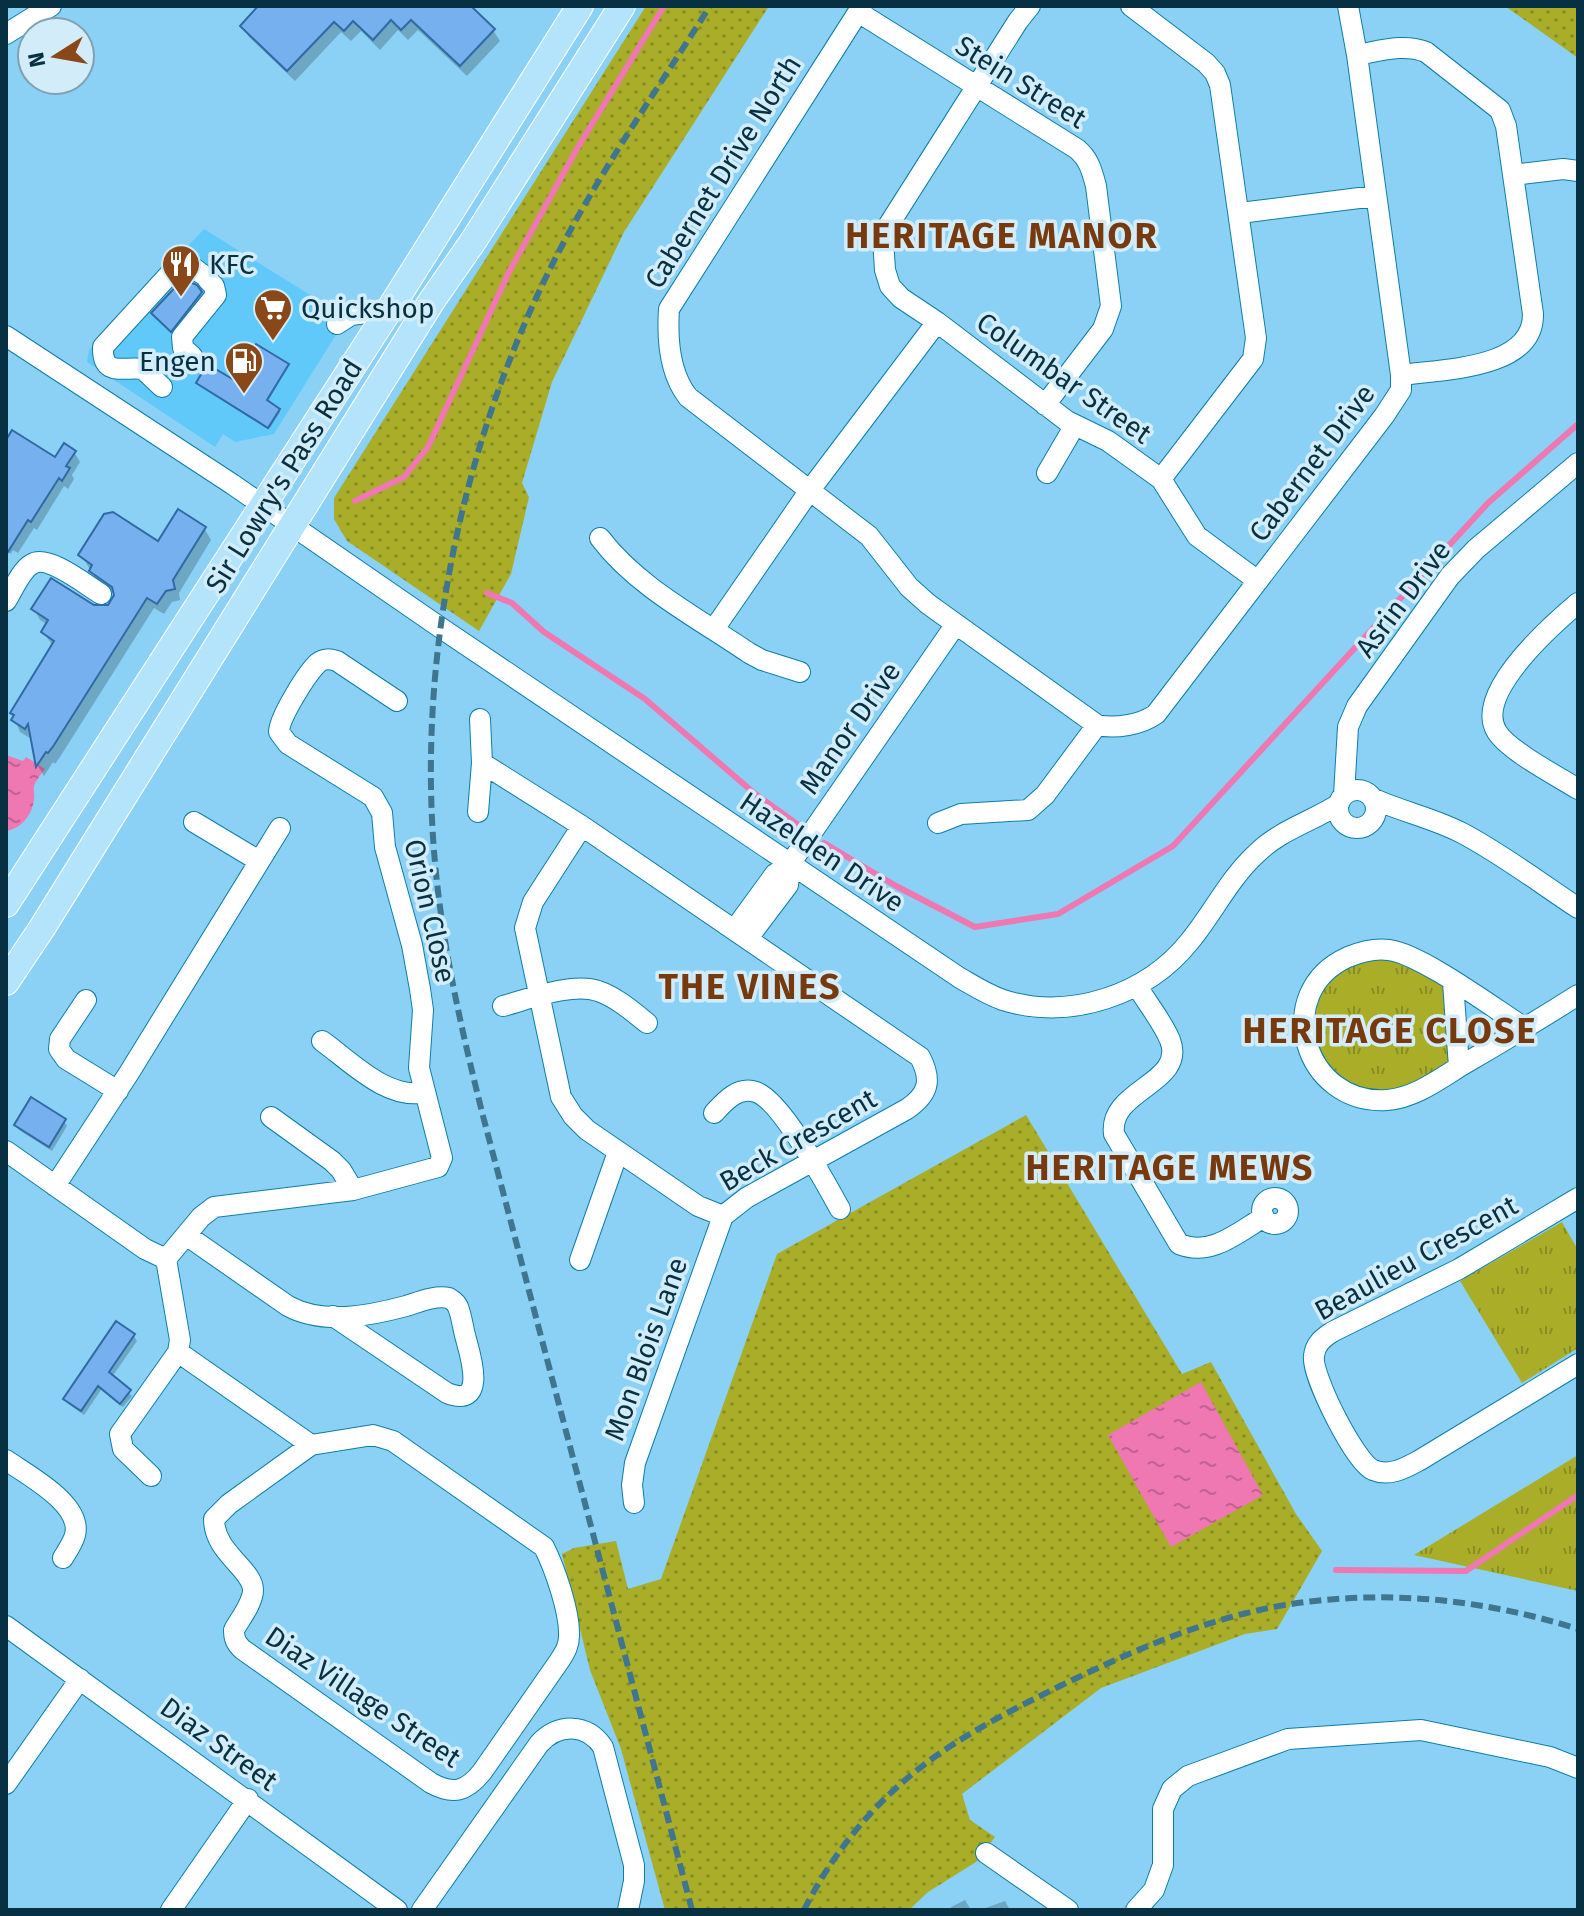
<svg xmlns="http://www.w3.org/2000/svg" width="1584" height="1916" font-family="'Fira Sans',sans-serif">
  <defs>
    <pattern id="grass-dots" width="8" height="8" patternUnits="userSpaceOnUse" patternTransform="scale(2)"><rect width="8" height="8" fill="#a9ad28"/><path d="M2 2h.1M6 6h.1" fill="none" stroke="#888d24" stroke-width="1.8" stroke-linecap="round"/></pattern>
    <pattern id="park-tufts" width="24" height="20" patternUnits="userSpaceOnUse" patternTransform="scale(2)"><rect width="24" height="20" fill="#a9ad28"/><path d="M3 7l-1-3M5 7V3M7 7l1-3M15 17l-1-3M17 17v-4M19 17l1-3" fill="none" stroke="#888d24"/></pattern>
    <pattern id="water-ripples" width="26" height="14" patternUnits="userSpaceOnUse" patternTransform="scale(2)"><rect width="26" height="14" fill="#ef77b2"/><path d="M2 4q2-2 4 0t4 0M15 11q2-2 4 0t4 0" fill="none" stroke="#c06292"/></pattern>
  </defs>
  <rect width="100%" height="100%" fill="#8ad1f5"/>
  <path fill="#61c9fa" d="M 204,229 L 339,313 L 337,333 L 274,434 L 235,442 L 223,434 L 215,447 L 87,362 L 89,350 Z"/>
  <path fill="url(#grass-dots)" d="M 646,6 L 769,6 L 624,232 L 552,382 L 522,483 L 529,497 L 511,574 L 479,631 L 347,541 L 334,519 L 334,498 Z
    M 1505,6 L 1578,6 L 1578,58 Z
    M 1026,1115 L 1182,1374 L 1211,1362 L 1296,1514 L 1322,1551 L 1277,1629 L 1245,1634 L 1101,1688 L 962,1794 L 970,1820 L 995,1837 L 976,1862 L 928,1892 L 909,1910 L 665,1910 L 621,1749 L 590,1670 L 562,1554 L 574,1548 L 616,1541 L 628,1589 L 661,1579 L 777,1254 Z"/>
  <path fill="url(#park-tufts)" d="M 1369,945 L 1451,974 L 1455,1061 L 1394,1096 L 1359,1095 L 1307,1043 L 1320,968 Z
    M 1562,1222 L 1578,1250 L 1578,1348 L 1522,1383 L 1460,1281 Z
    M 1578,1455 L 1578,1591 L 1414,1555 Z"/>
  <path fill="url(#water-ripples)" d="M 6,755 L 23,761 L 26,757 L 45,769 C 42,773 36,780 34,786 C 33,790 35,794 34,799 C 33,814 21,829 6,831 Z
    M 1201,1382 L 1263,1495 L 1171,1547 L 1108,1435 Z"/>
  <path fill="#0003" d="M 261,6 L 468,6 L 493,30 L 500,41 L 467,76 L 418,30 L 408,40 L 398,30 L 380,50 L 361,31 L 351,41 L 341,32 L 295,81 L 249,37 L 242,26 Z
    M 200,293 L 205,302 L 176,339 L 154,314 Z
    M 288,366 L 267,403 L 280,412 L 270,428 L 199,385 L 234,383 Z
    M 6,442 L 55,460 L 74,452 L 80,462 L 72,475 L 74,479 L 68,489 L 64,486 L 37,530 L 34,528 L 18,553 L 13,550 L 11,554 L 6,551 Z
    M 204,528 L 211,540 L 179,593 L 180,600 L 172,602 L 164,614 L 154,608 L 60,757 L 55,764 L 53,762 L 44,776 L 38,766 L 33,740 L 20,732 L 12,713 L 53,646 L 43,632 L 48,625 L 40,620 L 34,609 L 109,607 L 116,595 L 98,582 L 81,555 L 159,543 Z
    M 64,1121 L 67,1126 L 52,1151 L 19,1130 L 16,1125 Z
    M 134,1336 L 137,1341 L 112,1377 L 132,1396 L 123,1407 L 101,1390 L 84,1415 L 69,1404 L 66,1399 Z
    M 965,1900 L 971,1910 L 952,1910 L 951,1907 Z
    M 1005,1901 L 1010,1910 L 980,1910 Z"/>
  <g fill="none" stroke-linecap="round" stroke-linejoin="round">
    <path stroke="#ef77b2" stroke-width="6" d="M 355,501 L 404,477 L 428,447 L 509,272 L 578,147 L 664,6
      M 487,593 L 512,603 L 544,632 L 645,699 L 754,793 L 801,827
      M 824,843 L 896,886 L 975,927 L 1058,914 L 1173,846 L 1488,503 L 1578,424
      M 1336,1570 L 1466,1571 L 1578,1495"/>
  </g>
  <path fill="#76b0ee" stroke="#3169a3" stroke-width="2" d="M 258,6 L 471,6 L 495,29 L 460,66 L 411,20 L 401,30 L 391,20 L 373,40 L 353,21 L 344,31 L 334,22 L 287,71 L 240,26 Z
    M 183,279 L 197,285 L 202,292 L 171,332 L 151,313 Z
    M 256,344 L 289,364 L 267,400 L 280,409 L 268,428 L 196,383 L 207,364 L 234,380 Z
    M 12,430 L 55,457 L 64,443 L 76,451 L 66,466 L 70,468 L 62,481 L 59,478 L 31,522 L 28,520 L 6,555 L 6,440 Z
    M 178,509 L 206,527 L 173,580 L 175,589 L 166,591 L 157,604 L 147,598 L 54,745 L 48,753 L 46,752 L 36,767 L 28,724 L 25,729 L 11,720 L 14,715 L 10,713 L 54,641 L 41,632 L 48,620 L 31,609 L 51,578 L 94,605 L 108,605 L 114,595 L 112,587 L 89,571 L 92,565 L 78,555 L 104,514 L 113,512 L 158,541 Z
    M 31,1097 L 66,1119 L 49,1147 L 14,1125 Z
    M 116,1321 L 135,1334 L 109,1372 L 131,1390 L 120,1404 L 98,1386 L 81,1411 L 63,1399 Z"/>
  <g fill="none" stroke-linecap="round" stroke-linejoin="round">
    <g stroke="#0e7ea7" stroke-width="22">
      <path id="minor" d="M 862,6 L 669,309 C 667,339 669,373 688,397 L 869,536 L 909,587 L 928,604 L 1097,725 C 1115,729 1141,725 1156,714 L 1384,416 L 1401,390 L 1401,375 L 1357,55 L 1348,6
        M 1030,6 L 1018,21 L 888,226 L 883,238 L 885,270 L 890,286 L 901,298 L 937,322 L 1067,421 L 1108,441 L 1161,479 L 1197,536 L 1258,581
        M 1131,6 L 1206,63 L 1215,73 L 1220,85 L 1256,338 L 1253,359 L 1161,479
        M 858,12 L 1077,149 C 1089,159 1092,171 1096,186 L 1111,306 L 1103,329 L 1045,405
        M 6,34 L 51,6
        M 1357,55 C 1380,51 1404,43 1426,52 L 1500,110 L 1506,126 L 1533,314 C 1534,370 1441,369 1401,375
        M 1513,175 L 1563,169 L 1578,171
        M 1240,213 L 1375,196
        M 337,324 L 351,315 L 389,310
        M 6,336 L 232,484 L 441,628 L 960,978 C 974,986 988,995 1003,1000 C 1070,1021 1147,995 1190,941 C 1213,913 1229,879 1256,854 C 1280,830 1311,822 1339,804
        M 192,356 L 183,348 L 182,337 L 216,295 L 214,286 L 208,280
        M 162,387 L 143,369 C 124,366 102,378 103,347 L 177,266 L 187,263 L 202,274
        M 1047,473 L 1075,425
        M 600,538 C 637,587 698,618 749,653 L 762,660 L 800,672
        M 6,601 C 13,590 21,570 32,564 C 48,554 86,585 101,594
        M 1578,603 C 1552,625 1473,694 1497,732 C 1509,751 1557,776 1578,789
        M 714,629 L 810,490 L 937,322
        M 480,719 L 482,763 L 582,826
        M1338 809a19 19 0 1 1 38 0a19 19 0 1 1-38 0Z
        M 1344,795 L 1348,727 L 1357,706 L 1450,576 L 1476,549 L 1578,463
        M 1374,799 C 1403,812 1433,818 1462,833 C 1502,854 1540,883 1578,908
        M 478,812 L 482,763
        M 194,822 L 259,861
        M 938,823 L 961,814 L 1028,810 L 1045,795 L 1097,725
        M 582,826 L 920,1057 C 932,1080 929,1094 907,1109 L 746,1198 L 723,1216 L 698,1206 L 587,1130 L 573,1116 L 561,1097 L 525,928 L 533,902 Z
        M 735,929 L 775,874 L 790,864 L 956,624
        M 748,938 L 788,885 L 790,864
        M 1453,982 L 1459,1067
        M 1137,986 C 1147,1003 1162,1021 1170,1040 C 1187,1084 1108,1089 1114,1134 L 1179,1244 C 1211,1257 1237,1233 1264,1217
        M 86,1000 L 60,1039 L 59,1049 L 66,1059 L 118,1091
        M 503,1006 C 529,999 573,982 598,991 C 616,997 632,1011 647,1023
        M 1525,1028 C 1495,1009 1421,954 1389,950 C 1375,948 1360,952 1348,957 C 1270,992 1304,1106 1387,1100 C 1415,1098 1441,1078 1464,1064 C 1502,1042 1540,1019 1578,995
        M 322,1041 C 350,1061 388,1101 425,1092
        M 714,1113 C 725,1101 738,1086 756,1092 C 782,1101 826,1184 840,1209
        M 271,1117 L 332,1161 L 341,1170 L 353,1190
        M 6,1151 L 145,1249 L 166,1259 L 201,1217 L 214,1207 L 353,1190 L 438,1167 L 442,1158 L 419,1068 L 423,1010 L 420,989 L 412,945 L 385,847 L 382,813 L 373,797 L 288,744 L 279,732 C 279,718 307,673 318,663 C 324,658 330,659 337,661 L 397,701
        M 55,1186 L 129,1073 L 280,828
        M1262 1211a13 13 0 1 1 26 0a13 13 0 1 1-26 0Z
        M 1578,1198 L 1459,1269 L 1332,1332 C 1323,1338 1315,1344 1314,1356 C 1311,1375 1355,1462 1373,1470 C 1390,1477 1405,1468 1420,1460 L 1578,1364
        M 186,1235 L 288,1306 C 323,1325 369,1316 406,1306 C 419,1302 435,1295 449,1298 C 454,1302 455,1301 458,1307 C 462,1317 463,1329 466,1339 C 471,1357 487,1409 447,1393 L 333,1316
        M 580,1260 L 618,1152
        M 178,1352 L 311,1445
        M 373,1435 L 393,1441 L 544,1547 C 555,1569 570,1612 569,1636 C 569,1646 565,1652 560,1660 L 482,1772 C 466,1792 453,1795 431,1783 L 242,1649 C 236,1643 234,1639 234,1630 C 240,1619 253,1603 253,1590 C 253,1569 214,1553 214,1519 L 229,1504 L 311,1445 Z
        M 6,1460 C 27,1475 83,1504 75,1535 C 73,1543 67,1551 63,1558
        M 151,1476 L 123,1449 L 120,1434 L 178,1352 L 180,1340 L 166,1259
        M 634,1503 L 632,1485 L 635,1463 L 723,1216
        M 6,1626 L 397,1910
        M 6,1784 L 80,1679
        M 986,1853 L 1068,1910
        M 171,1910 L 248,1799
        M 422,1910 L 539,1744 C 558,1723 587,1723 603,1747 L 634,1865 L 634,1881 L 628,1910
        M 1136,1910 L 1154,1890 L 1163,1865 L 1163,1809 L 1172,1789 L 1188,1776 L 1288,1739 L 1421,1730 L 1550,1757 L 1578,1768"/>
    </g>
    <g stroke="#fff" stroke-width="28">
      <path id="major" d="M 6,904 L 389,310 L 580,6
        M 6,982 L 42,928 L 431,302 L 474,240 L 622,6"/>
    </g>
    <use href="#minor" stroke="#fff" stroke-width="20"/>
    <use href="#major" stroke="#b4e4fb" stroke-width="26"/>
    <path stroke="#3f758f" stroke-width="6" stroke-dasharray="12 6" stroke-linecap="butt" d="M 692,1910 L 483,1116 C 460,1024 439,932 433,837 C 421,654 460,462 537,296 C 584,194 650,101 710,6
      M 804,1910 C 828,1862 863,1816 904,1781 C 950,1741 1004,1714 1058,1687 C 1140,1647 1224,1610 1315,1601 C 1405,1591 1492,1602 1578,1629"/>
  </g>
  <defs>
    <g id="restaurant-pin" transform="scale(2)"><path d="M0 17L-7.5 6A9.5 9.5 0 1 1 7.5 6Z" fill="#8a4718" stroke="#d2ecf9"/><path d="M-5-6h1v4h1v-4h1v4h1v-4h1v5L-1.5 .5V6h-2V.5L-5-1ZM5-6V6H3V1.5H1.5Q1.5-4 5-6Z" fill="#fff"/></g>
    <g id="supermarket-pin" transform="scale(2)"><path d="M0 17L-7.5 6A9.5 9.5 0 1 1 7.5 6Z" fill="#8a4718" stroke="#d2ecf9"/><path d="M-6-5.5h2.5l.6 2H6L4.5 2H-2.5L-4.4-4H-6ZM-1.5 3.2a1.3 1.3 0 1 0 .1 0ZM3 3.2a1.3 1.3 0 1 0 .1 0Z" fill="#fff"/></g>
    <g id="fuel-pin" transform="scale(2)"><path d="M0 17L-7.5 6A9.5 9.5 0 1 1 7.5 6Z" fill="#8a4718" stroke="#d2ecf9"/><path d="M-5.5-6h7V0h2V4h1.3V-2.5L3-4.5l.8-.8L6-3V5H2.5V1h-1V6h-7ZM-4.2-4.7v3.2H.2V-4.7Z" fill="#fff"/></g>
  </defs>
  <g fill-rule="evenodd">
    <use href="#restaurant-pin" x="181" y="264"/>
    <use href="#supermarket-pin" x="273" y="308"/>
    <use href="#fuel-pin" x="244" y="361"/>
  </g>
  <g text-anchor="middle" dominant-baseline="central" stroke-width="7" stroke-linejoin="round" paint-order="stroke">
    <g font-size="28" fill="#073143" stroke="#d2ecf9">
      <text transform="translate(1021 82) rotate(32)">Stein Street</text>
      <text transform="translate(723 172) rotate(-58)">Cabernet Drive North</text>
      <text transform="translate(1064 378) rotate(35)">Columbar Street</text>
      <text transform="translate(1312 463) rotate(-53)">Cabernet Drive</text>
      <text transform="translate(284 476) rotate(-58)">Sir Lowry's Pass Road</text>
      <text transform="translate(1403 599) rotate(-53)">Asrin Drive</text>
      <text transform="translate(850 728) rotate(-55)">Manor Drive</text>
      <text transform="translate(822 852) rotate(34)">Hazelden Drive</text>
      <text transform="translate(430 911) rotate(77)">Orion Close</text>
      <text transform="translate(798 1140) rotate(-30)">Beck Crescent</text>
      <text transform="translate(1416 1258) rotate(-29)">Beaulieu Crescent</text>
      <text transform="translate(646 1349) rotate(-70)">Mon Blois Lane</text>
      <text transform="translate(363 1697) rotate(34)">Diaz Village Street</text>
      <text transform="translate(219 1744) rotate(36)">Diaz Street</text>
    </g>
    <g font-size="28" fill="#073143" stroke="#d2ecf9" text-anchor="start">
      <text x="209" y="264">KFC</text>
      <text x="301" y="308">Quickshop</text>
      <text x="216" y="361" text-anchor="end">Engen</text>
    </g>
    <g font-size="36" font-weight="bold" letter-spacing="2" fill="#773a0e" stroke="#d2ecf9">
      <text x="1002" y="236">HERITAGE MANOR</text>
      <text x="750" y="987">THE VINES</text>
      <text x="1390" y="1031">HERITAGE CLOSE</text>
      <text x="1170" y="1168">HERITAGE MEWS</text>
    </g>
  </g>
  <rect width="1584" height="1916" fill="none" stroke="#073143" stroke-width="16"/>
  <g transform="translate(56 56) rotate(259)"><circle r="38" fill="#d2ecf9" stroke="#81a1b0" stroke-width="2"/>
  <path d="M0-6L14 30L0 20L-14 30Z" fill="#8a4718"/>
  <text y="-12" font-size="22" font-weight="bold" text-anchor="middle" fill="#073143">N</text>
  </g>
</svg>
